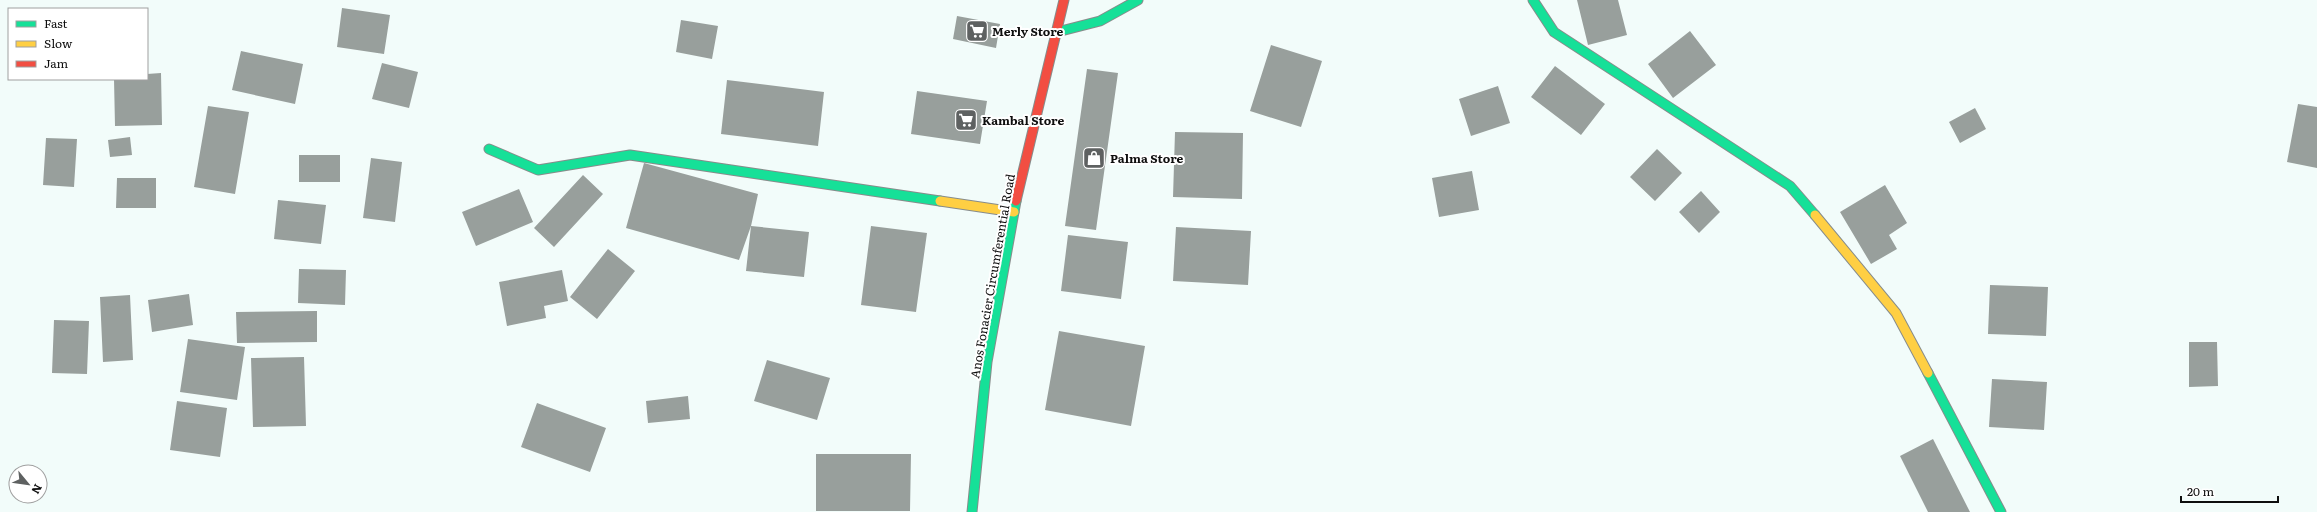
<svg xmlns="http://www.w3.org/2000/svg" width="2317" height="512" font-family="Literata,serif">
  <rect width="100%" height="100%" fill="#f2fcfa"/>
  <path fill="#989f9c" d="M 1577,0 L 1618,0 L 1627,35 L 1588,45 Z
    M 342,8 L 390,15 L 384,54 L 337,47 Z
    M 957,16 L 1000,24 L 996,48 L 953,39 Z
    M 681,20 L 718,26 L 712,59 L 676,52 Z
    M 1690,31 L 1716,65 L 1673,98 L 1648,64 Z
    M 1271,45 L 1322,61 L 1301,127 L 1250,111 Z
    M 241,51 L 303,64 L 295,104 L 232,90 Z
    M 382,63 L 418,72 L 409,108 L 372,99 Z
    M 1555,66 L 1605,104 L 1581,135 L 1531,97 Z
    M 1087,69 L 1118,73 L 1096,230 L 1065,226 Z
    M 161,73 L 162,125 L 115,126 L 114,79 L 147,79 L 147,74 Z
    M 727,80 L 824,92 L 818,146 L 721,134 Z
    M 1498,86 L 1510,123 L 1471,136 L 1459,99 Z
    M 917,91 L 987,101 L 980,144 L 911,134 Z
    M 2298,104 L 2317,107 L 2317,168 L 2287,162 Z
    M 208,106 L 249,112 L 235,194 L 194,187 Z
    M 1975,108 L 1986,129 L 1960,143 L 1949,122 Z
    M 1175,132 L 1243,133 L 1242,199 L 1173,197 Z
    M 130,137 L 132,155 L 110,157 L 108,140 Z
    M 46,138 L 77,139 L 74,187 L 43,185 Z
    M 1657,149 L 1682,173 L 1655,201 L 1630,177 Z
    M 299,155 L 340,155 L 340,182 L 299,182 Z
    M 371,158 L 402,162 L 395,222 L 363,218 Z
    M 644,163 L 758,194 L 751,226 L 809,232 L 804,277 L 746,271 L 751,226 L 739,260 L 626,228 Z
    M 1472,171 L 1479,210 L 1439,217 L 1432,178 Z
    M 583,175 L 603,194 L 554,247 L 534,228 Z
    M 117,178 L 156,178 L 156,208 L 116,208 Z
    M 1885,185 L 1907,223 L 1889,235 L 1897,249 L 1871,264 L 1840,212 Z
    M 519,189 L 533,222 L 476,246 L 462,212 Z
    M 1701,191 L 1720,212 L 1699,233 L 1679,212 Z
    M 278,200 L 326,205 L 321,244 L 274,239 Z
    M 871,226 L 927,233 L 916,312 L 861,305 Z
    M 1176,227 L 1251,231 L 1248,285 L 1173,281 Z
    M 1068,235 L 1128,242 L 1121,299 L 1061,291 Z
    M 608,249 L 635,271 L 597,319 L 570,297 Z
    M 299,269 L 346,270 L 345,305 L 298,303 Z
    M 562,270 L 568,301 L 544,306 L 546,318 L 507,326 L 499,282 Z
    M 1990,285 L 2048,287 L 2046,336 L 1988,334 Z
    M 189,294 L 193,325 L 152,332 L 148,300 Z
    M 130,295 L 133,360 L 103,362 L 100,297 Z
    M 317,311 L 317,342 L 237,343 L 236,312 Z
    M 54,320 L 89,321 L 87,374 L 52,373 Z
    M 1059,331 L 1145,346 L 1131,426 L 1045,410 Z
    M 188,339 L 245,347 L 237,400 L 180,392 Z
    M 2189,342 L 2217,342 L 2218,386 L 2189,387 Z
    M 304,357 L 306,426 L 253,427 L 251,358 Z
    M 767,360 L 830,378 L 817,420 L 754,401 Z
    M 1992,379 L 2047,382 L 2044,430 L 1989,427 Z
    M 688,396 L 690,419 L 648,423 L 646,401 Z
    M 177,401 L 227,408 L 220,457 L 170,450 Z
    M 537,403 L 606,428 L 590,472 L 521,447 Z
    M 1933,439 L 1970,512 L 1928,512 L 1900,456 Z
    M 816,454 L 911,454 L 910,511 L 816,511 Z"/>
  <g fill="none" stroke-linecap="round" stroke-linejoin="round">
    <g stroke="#878c8b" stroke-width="11">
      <path id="fast" d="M 1533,0 L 1554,32 L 1790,186 L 1815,215
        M 1057,32 L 1100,21 L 1138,0
        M 489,149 L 538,170 L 630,155 L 940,201
        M 1928,373 L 2001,512
        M 972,512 L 987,362 L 1016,201"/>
    </g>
    <g stroke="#878c8b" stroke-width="11">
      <path id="slow" d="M 940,201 L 1014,212
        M 1815,215 L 1896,313 L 1928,373"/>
    </g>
    <g stroke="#878c8b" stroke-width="11">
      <path id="jam" d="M 1016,201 L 1064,0"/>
    </g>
    <use href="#fast" stroke="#16e098" stroke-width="9"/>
    <use href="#slow" stroke="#ffcf43" stroke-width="9"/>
    <use href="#jam" stroke="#f24e42" stroke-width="9"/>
  </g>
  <defs>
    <g id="supermarket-square" transform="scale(1.15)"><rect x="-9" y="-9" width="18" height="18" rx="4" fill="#5e6161" stroke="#fff"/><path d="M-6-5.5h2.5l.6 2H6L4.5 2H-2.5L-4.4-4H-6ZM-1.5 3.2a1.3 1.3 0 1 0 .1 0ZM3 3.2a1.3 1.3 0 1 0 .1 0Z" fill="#fff"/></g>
    <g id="shop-square" transform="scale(1.15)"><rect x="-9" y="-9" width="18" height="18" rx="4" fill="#5e6161" stroke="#fff"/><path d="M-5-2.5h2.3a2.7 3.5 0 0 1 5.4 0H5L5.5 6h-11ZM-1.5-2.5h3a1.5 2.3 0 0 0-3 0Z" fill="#fff"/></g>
  </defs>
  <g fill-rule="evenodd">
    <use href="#supermarket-square" x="977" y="31"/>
    <use href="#supermarket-square" x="966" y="120"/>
    <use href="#shop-square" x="1094" y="158"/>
  </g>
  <g text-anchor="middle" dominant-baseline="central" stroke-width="4" stroke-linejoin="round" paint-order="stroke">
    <g font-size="12" font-weight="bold" fill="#0e0e0e" stroke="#fff" text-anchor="start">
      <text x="992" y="31">Merly Store</text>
      <text x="982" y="120">Kambal Store</text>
      <text x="1110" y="158">Palma Store</text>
    </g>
    <g font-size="12" fill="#0e0e0e" stroke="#fff">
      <text transform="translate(992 276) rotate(-80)">Anos Fonacier Circumferential Road</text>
    </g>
  </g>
  <rect x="8" y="8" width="140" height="72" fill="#ffffff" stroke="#9f9f9f"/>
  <rect x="16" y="21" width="20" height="6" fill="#16e098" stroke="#9f9f9f"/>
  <text x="44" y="28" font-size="12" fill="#0e0e0e">Fast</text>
  <rect x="16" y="41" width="20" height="6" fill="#ffcf43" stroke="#9f9f9f"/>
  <text x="44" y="48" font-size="12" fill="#0e0e0e">Slow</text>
  <rect x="16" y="61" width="20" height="6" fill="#f24e42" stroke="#9f9f9f"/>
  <text x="44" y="68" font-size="12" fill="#0e0e0e">Jam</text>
  <g transform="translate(28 484) rotate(119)"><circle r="19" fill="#ffffff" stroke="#9f9f9f"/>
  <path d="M0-3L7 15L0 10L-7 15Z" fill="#5e6161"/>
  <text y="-6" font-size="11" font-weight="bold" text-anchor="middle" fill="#0e0e0e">N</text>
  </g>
  <path d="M2181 496v6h97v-6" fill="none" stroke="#0e0e0e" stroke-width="2"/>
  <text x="2187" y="496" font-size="12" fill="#0e0e0e" stroke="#ffffff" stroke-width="3" paint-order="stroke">20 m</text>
</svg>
